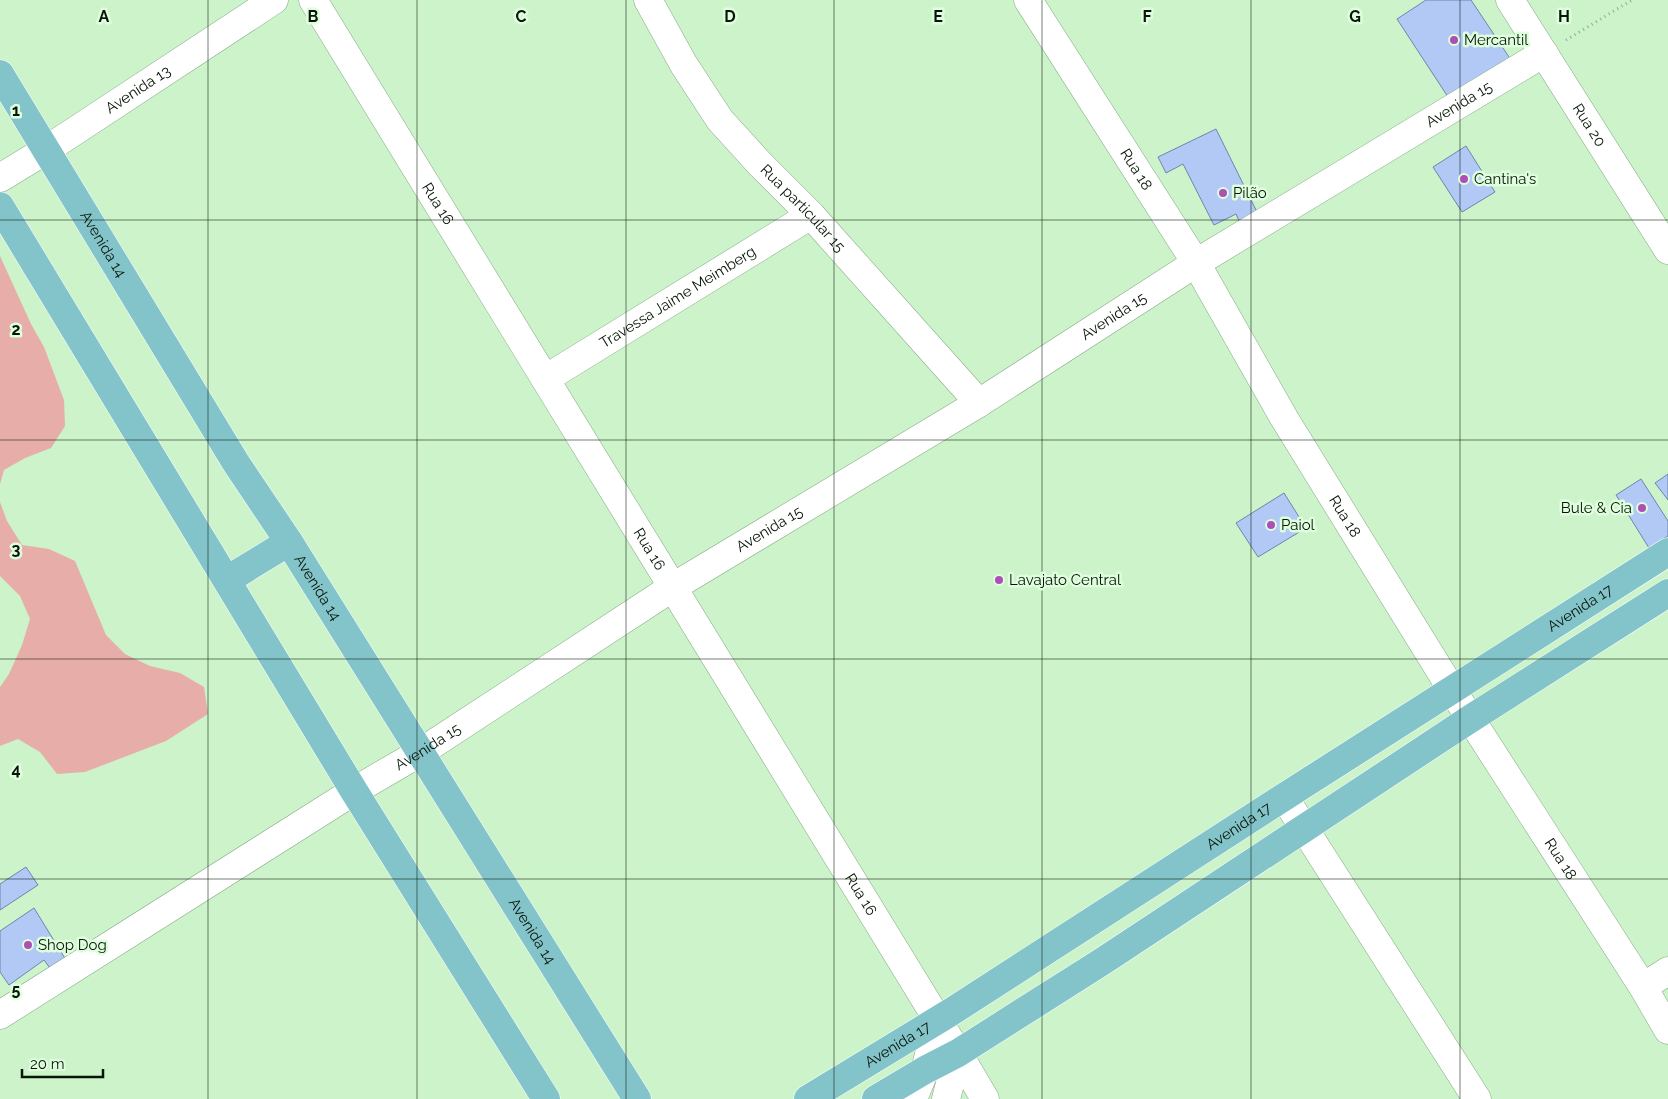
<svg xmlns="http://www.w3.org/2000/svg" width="1668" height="1099" font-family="Raleway,sans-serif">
  <rect width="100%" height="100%" fill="#ccf3ca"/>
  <path fill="#e7aea9" d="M 0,256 L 31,324 L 44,347 L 64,400 L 65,426 L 51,448 L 25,458 L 4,470 L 0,484 Z
    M 0,502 L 7,521 L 22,545 L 49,549 L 75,561 L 106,635 L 125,654 L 150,666 L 180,673 L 204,687 L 208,714 L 166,741 L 85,772 L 57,774 L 40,752 L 18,739 L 0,746 L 0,687 L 9,674 L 22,645 L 30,619 L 20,596 L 0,576 Z"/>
  <path fill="#b2c9f6" stroke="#6f84ae" d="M 1426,0 L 1471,0 L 1511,60 L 1450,100 L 1397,19 Z
    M 1216,129 L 1258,214 L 1240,223 L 1236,214 L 1214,225 L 1183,164 L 1166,173 L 1158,157 Z
    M 1466,146 L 1495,192 L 1462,212 L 1433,167 Z
    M 1668,474 L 1668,500 L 1655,483 Z
    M 1641,479 L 1668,521 L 1668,536 L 1649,548 L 1616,495 Z
    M 1284,493 L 1306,528 L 1258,557 L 1236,523 Z
    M 26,867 L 38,885 L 0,910 L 0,884 Z
    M 34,908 L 66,960 L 52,971 L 44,960 L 9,985 L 0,972 L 0,931 Z"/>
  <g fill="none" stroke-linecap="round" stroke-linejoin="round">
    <g stroke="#86ab85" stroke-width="29">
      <g id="minor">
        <path id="s1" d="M 313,0 L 958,1053 L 985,1099"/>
        <path id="s2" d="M 648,0 L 684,65 L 720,120 L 760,164 L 811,215 L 979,403"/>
        <path id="s3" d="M 1028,0 L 1196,263 L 1284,418 L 1452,690 L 1643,987 L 1668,1030"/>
        <path id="s4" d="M 1510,0 L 1668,250"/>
        <path id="s5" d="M 0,178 L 46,150 L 274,0"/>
        <path id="s6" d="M 545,379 L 811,215"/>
        <path d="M 1284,797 L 1477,1099"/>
        <path d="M 1643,987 L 1668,971"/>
        <path id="s7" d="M 0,1015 L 354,791 L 421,752 L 673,587 L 979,403 L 1196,263 L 1544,53"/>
        <path d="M 913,1099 L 925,1070 L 938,1020"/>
        <path d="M 946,1099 L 958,1053"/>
      </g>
    </g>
    <g stroke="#fff" stroke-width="29">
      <g id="major">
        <path id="s8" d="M 0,74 L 236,463 L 289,542 L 637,1099"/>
        <path d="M 0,206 L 354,791 L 546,1099"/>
        <path d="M 227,580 L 289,542"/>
        <path id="s9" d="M 808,1099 L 951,1012 L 1284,797 L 1668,552"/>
        <path d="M 876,1099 L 925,1070 L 958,1053 L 1103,961 L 1470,719 L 1668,593"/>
      </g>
    </g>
    <path stroke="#8ead8d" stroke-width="3" stroke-dasharray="1 4" stroke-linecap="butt" d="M 1566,40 L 1632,0"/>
    <use href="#minor" stroke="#fff" stroke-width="28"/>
    <use href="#major" stroke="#83c4ca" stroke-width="28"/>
  </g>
  <path fill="none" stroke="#081508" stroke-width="1" stroke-opacity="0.55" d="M 208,0 L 208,1099M 417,0 L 417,1099M 626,0 L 626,1099M 834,0 L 834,1099M 1042,0 L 1042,1099M 1251,0 L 1251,1099M 1460,0 L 1460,1099M 0,220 L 1668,220M 0,440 L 1668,440M 0,659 L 1668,659M 0,879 L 1668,879"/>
  <g fill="#ae4fb8" stroke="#dffedd" stroke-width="2">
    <circle cx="1454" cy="40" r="5"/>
    <circle cx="1464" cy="179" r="5"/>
    <circle cx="1223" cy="193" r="5"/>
    <circle cx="1642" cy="508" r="5"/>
    <circle cx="1271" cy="525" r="5"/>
    <circle cx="999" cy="580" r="5"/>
    <circle cx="28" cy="945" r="5"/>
  </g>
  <g text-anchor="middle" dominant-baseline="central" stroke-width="5" stroke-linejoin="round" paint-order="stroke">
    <g font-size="15" fill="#081508" stroke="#dffedd" text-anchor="start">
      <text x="1464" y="40">Mercantil</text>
      <text x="1474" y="179">Cantina's</text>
      <text x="1233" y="193">Pilão</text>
      <text x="1632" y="508" text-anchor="end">Bule &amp; Cia</text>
      <text x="1281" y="525">Paiol</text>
      <text x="1009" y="580">Lavajato Central</text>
      <text x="38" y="945">Shop Dog</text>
    </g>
    <g font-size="15" fill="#081508" stroke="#dffedd">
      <text stroke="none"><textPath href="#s5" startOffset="164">Avenida 13</textPath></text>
      <text stroke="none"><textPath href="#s7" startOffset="1720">Avenida 15</textPath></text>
      <text stroke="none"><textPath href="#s4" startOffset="148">Rua 20</textPath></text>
      <text stroke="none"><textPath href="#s3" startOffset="201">Rua 18</textPath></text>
      <text stroke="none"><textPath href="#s1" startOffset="239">Rua 16</textPath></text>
      <text stroke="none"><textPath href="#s2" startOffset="261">Rua particular 15</textPath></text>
      <text stroke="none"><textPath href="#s8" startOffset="199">Avenida 14</textPath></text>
      <text stroke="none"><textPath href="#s6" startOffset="156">Travessa Jaime Meimberg</textPath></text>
      <text stroke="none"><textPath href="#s7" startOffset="1315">Avenida 15</textPath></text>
      <text stroke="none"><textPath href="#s3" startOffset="606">Rua 18</textPath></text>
      <text stroke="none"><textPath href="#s7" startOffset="910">Avenida 15</textPath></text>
      <text stroke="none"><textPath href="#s1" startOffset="644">Rua 16</textPath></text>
      <text stroke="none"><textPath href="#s8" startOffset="604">Avenida 14</textPath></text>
      <text stroke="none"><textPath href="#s9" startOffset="915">Avenida 17</textPath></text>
      <text stroke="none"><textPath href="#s7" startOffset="505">Avenida 15</textPath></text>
      <text stroke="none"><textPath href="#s9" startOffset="510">Avenida 17</textPath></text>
      <text stroke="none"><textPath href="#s3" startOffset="1011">Rua 18</textPath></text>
      <text stroke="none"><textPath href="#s1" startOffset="1049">Rua 16</textPath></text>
      <text stroke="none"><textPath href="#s8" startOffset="1009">Avenida 14</textPath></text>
      <text stroke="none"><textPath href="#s9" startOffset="105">Avenida 17</textPath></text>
    </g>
  </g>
  <g font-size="16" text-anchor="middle" font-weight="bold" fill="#081508" stroke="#dffedd" stroke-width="5" stroke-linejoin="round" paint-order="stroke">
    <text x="104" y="22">A</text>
    <text x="313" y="22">B</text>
    <text x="521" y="22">C</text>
    <text x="730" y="22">D</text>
    <text x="938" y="22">E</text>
    <text x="1147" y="22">F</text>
    <text x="1355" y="22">G</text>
    <text x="1564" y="22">H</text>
    <text x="16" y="116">1</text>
    <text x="16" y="335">2</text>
    <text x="16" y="555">3</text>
    <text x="16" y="775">4</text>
    <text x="16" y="995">5</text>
  </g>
  <path d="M22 1069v8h81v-8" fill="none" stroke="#081508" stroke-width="2.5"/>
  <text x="30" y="1069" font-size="15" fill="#081508" stroke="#dffedd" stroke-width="4" paint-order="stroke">20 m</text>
</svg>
